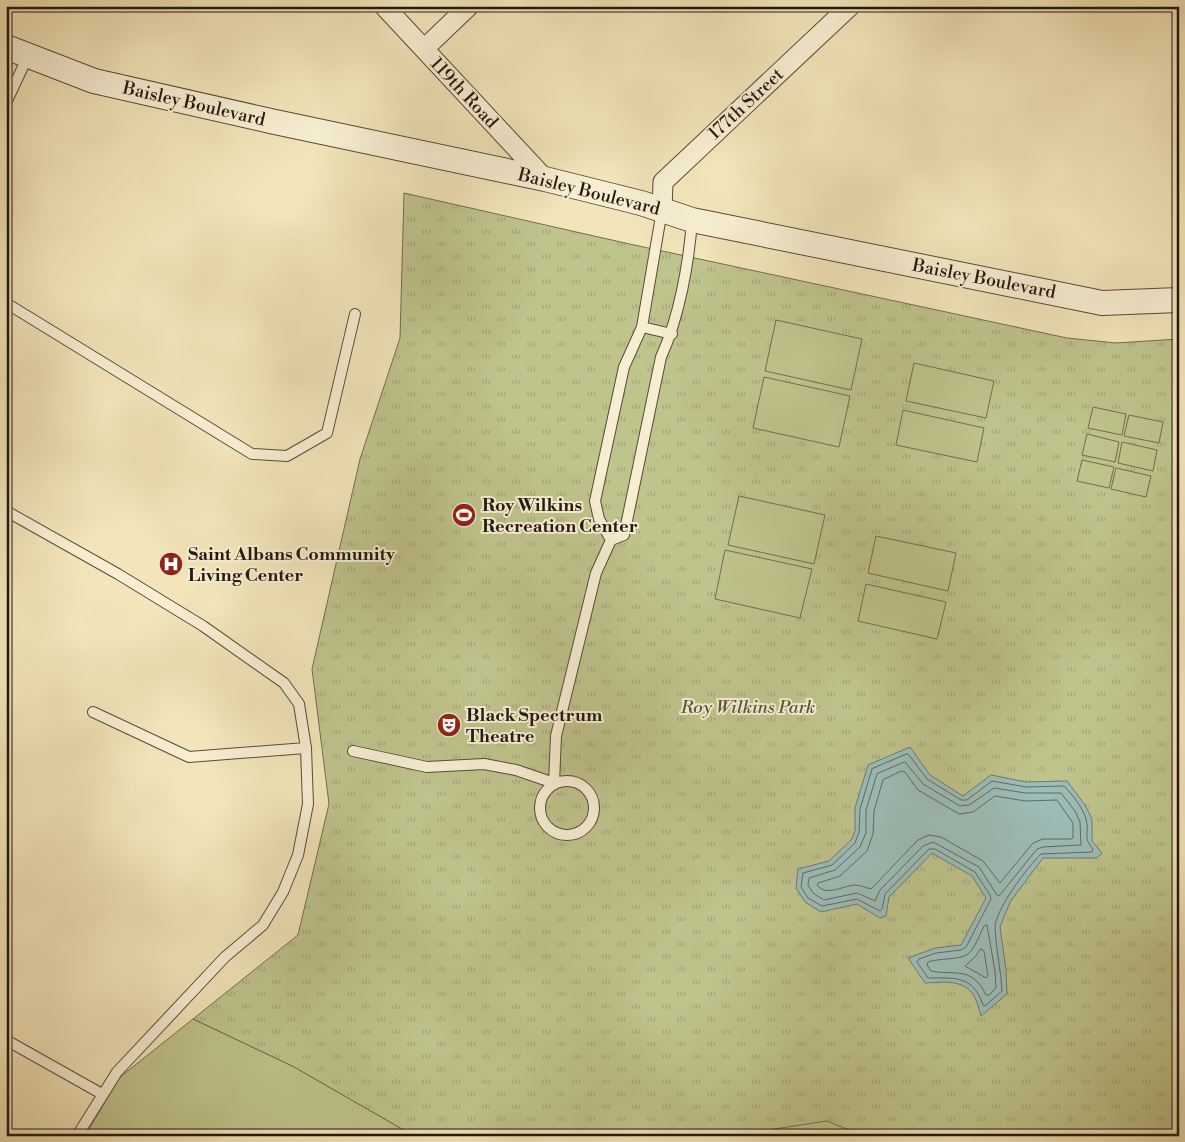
<svg xmlns="http://www.w3.org/2000/svg" width="1185" height="1142" font-family="'Libre Bodoni',serif">
  <defs>
    <pattern id="grass-tufts" width="24" height="20" patternUnits="userSpaceOnUse" patternTransform="scale(1.25)"><rect width="24" height="20" fill="#bfc38c"/><path d="M3 7l-1-3M5 7V3M7 7l1-3M15 17l-1-3M17 17v-4M19 17l1-3" fill="none" stroke="#a4a778"/></pattern>
  </defs>
  <rect width="100%" height="100%" fill="#f2e5b9"/>
  <filter id="stains"><feTurbulence type="fractalNoise" baseFrequency=".004" numOctaves="4"/><feColorMatrix values="0 0 0 0 .2 0 0 0 0 .09 0 0 0 0 .02 0 0 0 .5 -.17"/></filter>
  <radialGradient id="worn" r=".72"><stop offset=".6" stop-color="#630" stop-opacity="0"/><stop offset="1" stop-color="#630" stop-opacity=".3"/></radialGradient>
  <path fill="url(#grass-tufts)" stroke="#716e4e" d="M 404,193 L 625,243 L 1067,338 L 1116,343 L 1179,339 L 1179,1136 L 414,1136 L 294,1067 L 193,1019 L 298,935 L 329,804 L 312,669 L 360,459 L 400,338 Z"/>
  <path fill="#bfc38c" stroke="#716e4e" d="M 776,320 L 862,339 L 851,390 L 765,371 Z
    M 914,363 L 994,381 L 986,418 L 906,401 Z
    M 764,377 L 850,396 L 839,447 L 753,428 Z
    M 1093,407 L 1126,414 L 1122,435 L 1088,428 Z
    M 903,410 L 984,428 L 977,462 L 896,445 Z
    M 1129,415 L 1163,422 L 1159,443 L 1124,436 Z
    M 1087,434 L 1119,442 L 1115,462 L 1082,455 Z
    M 1122,442 L 1157,450 L 1153,471 L 1118,463 Z
    M 1082,460 L 1114,467 L 1109,488 L 1077,481 Z
    M 1116,468 L 1151,476 L 1146,497 L 1111,489 Z
    M 739,496 L 825,515 L 814,564 L 728,545 Z
    M 876,536 L 956,553 L 948,591 L 868,573 Z
    M 725,550 L 812,569 L 800,618 L 715,599 Z
    M 866,584 L 946,602 L 937,639 L 858,621 Z
    M 193,1019 L 294,1067 L 414,1136 L 85,1136 L 119,1078 Z
    M 827,1121 L 864,1136 L 766,1136 L 774,1129 Z"/>
  <path fill="#9dbdb7" stroke="#6c7b74" d="M 910,747 L 930,775 L 963,796 L 991,775 L 1026,782 L 1067,781 L 1085,805 L 1092,819 L 1092,841 L 1102,853 L 1097,858 L 1043,858 L 1010,902 L 1000,927 L 1006,970 L 1007,994 L 981,1016 C 979,1010 978,1002 974,996 C 965,979 942,982 925,983 L 908,958 L 935,948 L 961,945 L 986,898 L 972,876 L 932,853 L 889,897 L 886,916 L 880,918 L 857,904 L 821,912 L 805,902 L 796,888 L 798,869 L 829,861 L 851,840 L 855,831 L 855,808 L 868,765 Z"/>
  <g fill="none" stroke-linecap="round" stroke-linejoin="round">
    <path stroke="#606a64" stroke-width="1" d="M 907,754 L 909,755 L 927,779 L 961,800 L 967,800 L 992,781 L 1026,787 L 1064,786 C 1072,794 1083,808 1086,819 C 1090,832 1082,837 1093,849 L 1092,852 L 1041,854 C 1028,866 994,911 995,929 C 996,950 1001,970 1002,991 L 985,1006 L 983,1005 C 973,975 955,978 928,978 L 917,962 L 919,959 L 936,953 L 961,950 L 966,947 L 991,899 L 990,895 L 975,872 L 935,849 L 929,849 L 885,894 L 882,909 L 880,911 L 857,899 L 822,906 L 808,898 L 801,887 L 803,873 L 832,865 L 855,843 L 859,832 L 860,809 L 872,769 Z
      M 905,762 L 923,784 L 960,806 L 969,805 L 994,788 L 1025,793 L 1061,793 L 1075,811 L 1080,822 L 1081,845 L 1043,847 L 1037,849 L 999,896 L 997,895 L 979,867 L 933,842 L 923,846 L 880,890 L 875,901 L 857,893 L 824,900 L 813,893 L 808,885 L 809,878 L 835,870 L 860,847 L 866,833 L 866,810 L 877,774 Z
      M 902,771 L 905,772 L 918,790 L 959,814 L 973,812 L 995,796 L 1025,801 L 1057,800 L 1073,823 L 1073,838 L 1071,839 L 1043,839 L 1033,843 L 1000,883 L 983,861 L 941,837 L 929,835 L 918,840 L 871,889 C 866,888 861,885 855,885 C 842,886 826,897 817,885 L 818,883 L 840,876 L 867,851 L 873,834 L 874,811 L 883,780 Z
      M 987,925 L 995,971 L 996,988 L 989,995 L 986,995 C 972,965 954,976 931,971 L 927,965 L 928,962 C 939,958 960,960 968,954 C 975,948 980,934 984,926 Z
      M 981,949 L 984,951 L 988,976 L 986,978 L 965,966 L 975,957 Z"/>
    <g stroke="#574b3a" stroke-width="12">
      <path id="service" d="M 6,103 L 28,56
        M 6,303 L 252,454 L 287,456 L 327,433 L 355,314
        M 642,327 L 672,334
        M 6,511 L 118,574 L 203,626 L 284,683 L 299,704 L 306,748 L 308,804 L 298,855 L 283,892 L 263,925 L 225,957 L 117,1072 L 77,1136
        M 611,540 L 599,519 L 595,501 L 624,367 L 642,327 L 662,210
        M 93,712 L 189,757 L 306,748
        M 353,751 L 427,767 L 484,764 L 516,770 L 554,783 L 556,736 L 596,573 L 611,540 L 624,535 L 661,357 C 679,318 689,263 692,220
        M540 808a27 27 0 1 1 54 0a27 27 0 1 1-54 0Z
        M 6,1040 L 102,1094"/>
    </g>
    <g stroke="#574b3a" stroke-width="21">
      <path id="minor" d="M 384,6 L 545,179
        M 424,49 L 469,6
        M 662,210 L 663,182 L 850,6"/>
    </g>
    <g stroke="#574b3a" stroke-width="26">
      <path id="tertiary" d="M 6,47 L 94,81 L 275,122 L 545,179 L 641,203 L 692,220 L 1102,303 L 1179,300"/>
    </g>
    <use href="#service" stroke="#f7eed2" stroke-width="10"/>
    <use href="#minor" stroke="#f7eed2" stroke-width="19"/>
    <use href="#tertiary" stroke="#f7eed2" stroke-width="24"/>
  </g>
  <defs>
    <g id="stadium-disc" transform="scale(1.25)"><circle r="9.5" fill="#8f2418" stroke="#f7eed2"/><path d="M0-5a6.5 5 0 1 0 0 10a6.5 5 0 1 0 0-10ZM-3.5-1.8h7v3.6h-7Z" fill="#fff"/></g>
    <g id="hospital-disc" transform="scale(1.25)"><circle r="9.5" fill="#8f2418" stroke="#f7eed2"/><path d="M-5-5h3v3.5h4V-5h3V5h-3V1.5h-4V5h-3Z" fill="#fff"/></g>
    <g id="theatre-disc" transform="scale(1.25)"><circle r="9.5" fill="#8f2418" stroke="#f7eed2"/><path d="M-5-5.5Q0-4 5-5.5V0Q5 5 0 6Q-5 5-5 0ZM-3.3-2.5H-1v1.5H-3.3ZM1-2.5H3.3v1.5H1ZM-2.8 1Q0 5.5 2.8 1Z" fill="#fff"/></g>
  </defs>
  <g fill-rule="evenodd">
    <use href="#stadium-disc" x="464" y="515"/>
    <use href="#hospital-disc" x="171" y="564"/>
    <use href="#theatre-disc" x="449" y="725"/>
  </g>
  <g text-anchor="middle" dominant-baseline="central" stroke-width="4" stroke-linejoin="round" paint-order="stroke">
    <g font-size="18" fill="#231810" stroke="#f7eed2">
      <text transform="translate(464 93) rotate(47)">119th Road</text>
      <text transform="translate(194 104) rotate(13)">Baisley Boulevard</text>
      <text transform="translate(746 104) rotate(-43)">177th Street</text>
      <text transform="translate(589 192) rotate(14)">Baisley Boulevard</text>
      <text transform="translate(984 279) rotate(11)">Baisley Boulevard</text>
    </g>
    <g font-size="18" font-weight="bold" fill="#231810" stroke="#f7eed2" text-anchor="start">
      <text x="482" y="505">Roy Wilkins<tspan x="482" dy="21">Recreation Center</tspan></text>
      <text x="188" y="554">Saint Albans Community<tspan x="188" dy="21">Living Center</tspan></text>
      <text x="466" y="715">Black Spectrum<tspan x="466" dy="21">Theatre</tspan></text>
    </g>
    <g font-size="18" font-style="italic" fill="#5a543b" stroke="#f7eed2">
      <text x="748" y="707">Roy Wilkins Park</text>
    </g>
  </g>
  <rect width="1185" height="1142" fill="none" stroke="#f2e5b9" stroke-width="25"/>
  <rect x="8" y="8" width="1170" height="1127" fill="none" stroke="#231810" stroke-width="2.5"/>
  <rect x="12" y="12" width="1160" height="1117" fill="none" stroke="#231810"/>
  <rect width="100%" height="100%" filter="url(#stains)"/>
  <rect width="100%" height="100%" fill="url(#worn)"/>
</svg>
